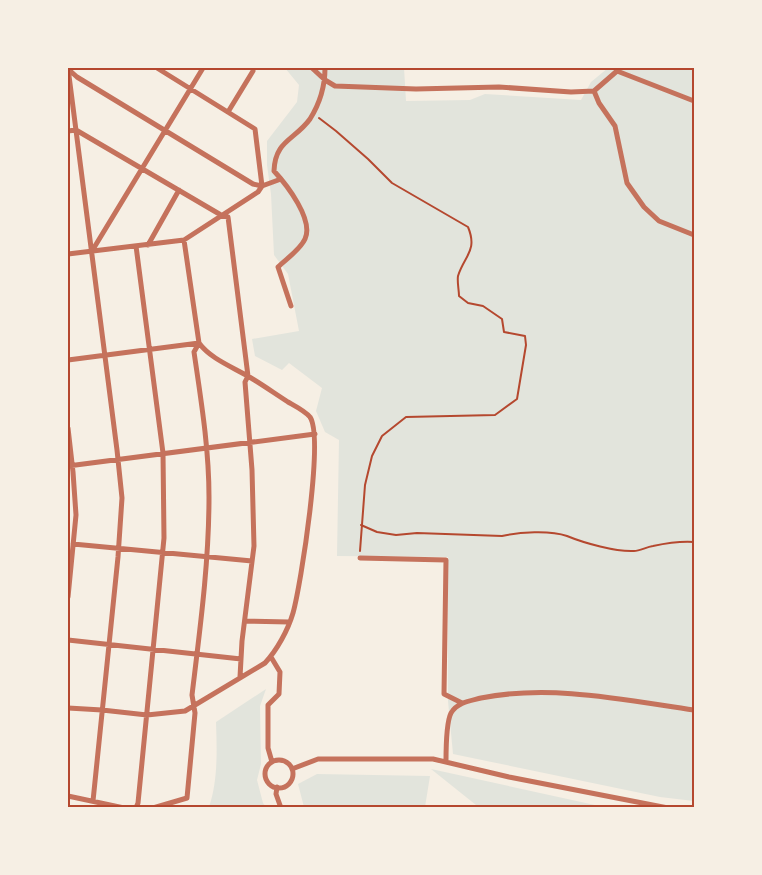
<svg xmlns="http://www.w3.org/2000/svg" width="762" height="875" font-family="Quicksand,sans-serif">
  <rect width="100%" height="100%" fill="#f6efe4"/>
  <path fill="#e2e4dc" d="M 285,68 L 404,68 L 406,101 L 470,100 L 485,94 L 581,100 L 591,82 L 608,68 L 694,68 L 694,801 L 660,797 L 453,754 L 448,701 L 448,557 L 337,556 L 339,440 L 325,432 L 316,411 L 322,388 L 289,363 L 282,370 L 255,356 L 252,339 L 299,331 L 288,274 L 274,255 L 271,194 L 267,165 L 267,141 L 297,102 L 299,85 Z
    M 266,689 L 260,706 L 261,764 L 257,780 L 263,803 L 266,807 L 209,807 C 218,781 217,750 216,722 Z
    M 431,769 L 604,807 L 490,808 L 476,805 Z
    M 317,774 L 430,776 L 425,807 L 304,807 L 298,784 Z"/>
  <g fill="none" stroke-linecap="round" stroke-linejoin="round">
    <path stroke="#b5482f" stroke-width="2" d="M 319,118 L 336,131 L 368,159 L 392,183 L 468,227 C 478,251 464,256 458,276 C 457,282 459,290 459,296 L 468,303 L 483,306 L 502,319 L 504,332 L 525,336 L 526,345 L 517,399 L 495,415 L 406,417 L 382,436 L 372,456 L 365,485 L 360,551
      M 361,525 L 377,532 L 396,535 L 417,533 L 502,536 C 519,532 550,530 567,536 C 584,543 616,552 634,551 C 640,551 646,547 653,546 C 667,543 680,541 694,542"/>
    <path stroke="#c5725c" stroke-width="5" d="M 68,68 L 117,450 L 122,498 L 118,557 L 93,801
      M 157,68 L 255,129 L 262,186
      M 312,68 L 325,80 L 335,86 L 416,89 L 499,87 L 571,92 L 594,91 L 617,71 L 618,68
      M 68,69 L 77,77 L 253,184 L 262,186 L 281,179
      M 617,71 L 694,101
      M 594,91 L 599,103 L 615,126 L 627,183 L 644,207 L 659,221 L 694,235
      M 228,112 L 253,71
      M 68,131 L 76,130 L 221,215 L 228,217 L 248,376 L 245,382 L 252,470 L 254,546 L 242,641 L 240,677
      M 148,245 L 179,190
      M 92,251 L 203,68
      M 68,254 L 184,240 L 258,192 L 262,186
      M 291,306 L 278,267 C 286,259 300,250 305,239 C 314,220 287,185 274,171 C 275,140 295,140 310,119 C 320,103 325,86 325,68
      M 68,360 L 199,343
      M 68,428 L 73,472 L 76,515 L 68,597
      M 68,466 L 315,434
      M 73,544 L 252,561
      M 360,558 L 446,560 L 444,694 L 462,703
      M 245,621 L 289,622
      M 68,640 L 241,659
      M 271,657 L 280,672 L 279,694 L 268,705 L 268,748 L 272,762
      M 68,708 L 102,710 L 147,715 L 185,711 L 265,663 C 277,650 288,630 293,613 C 301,584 324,438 310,417 C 305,411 295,406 288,402 C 274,393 260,383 246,375 C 230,366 210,358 199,343 L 184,240
      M265 774a14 14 0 1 1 28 0a14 14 0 1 1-28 0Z
      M 446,762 C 446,750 446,723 451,713 C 458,702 470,701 481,698 C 551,684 625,700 694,710
      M 292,769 L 318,759 L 433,759 L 509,777 L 668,808
      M 277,787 L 276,794 L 281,808
      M 68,796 L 124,808
      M 136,808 L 138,803 L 164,538 L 163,453 L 136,246
      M 153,808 L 187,798 L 195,713 L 192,695 C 200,629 209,563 209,497 C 209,448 201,400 194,352 L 199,343"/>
  </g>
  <rect width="762" height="875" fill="none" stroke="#f6efe4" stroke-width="138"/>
  <rect x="69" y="69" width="624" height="737" fill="none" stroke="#b5482f" stroke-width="2"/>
</svg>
